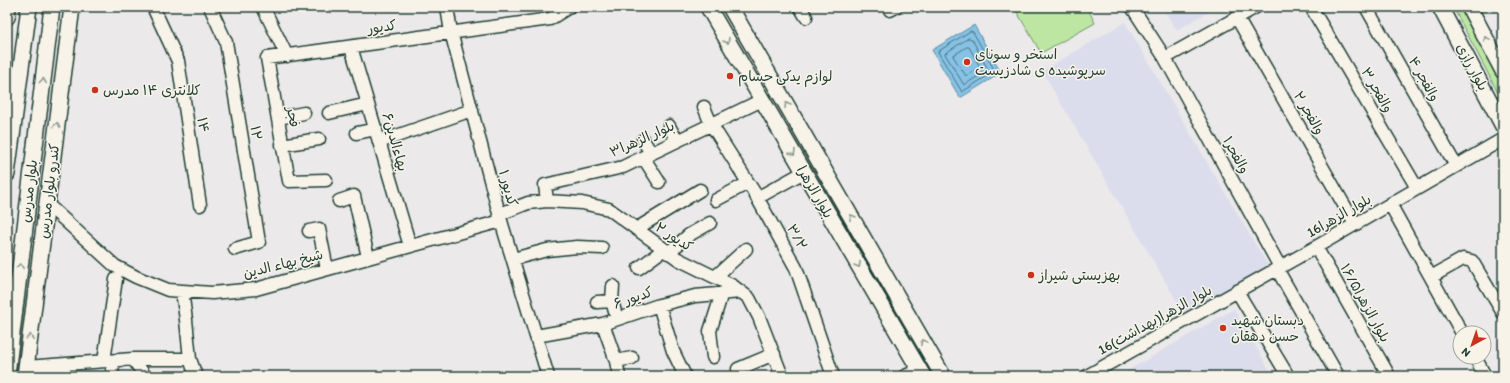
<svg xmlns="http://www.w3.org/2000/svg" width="1510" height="383" font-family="Itim,'Playpen Sans Arabic',sans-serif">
  <rect width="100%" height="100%" fill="#ebe9ea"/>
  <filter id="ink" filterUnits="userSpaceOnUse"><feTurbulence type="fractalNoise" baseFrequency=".025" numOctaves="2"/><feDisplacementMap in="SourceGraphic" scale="8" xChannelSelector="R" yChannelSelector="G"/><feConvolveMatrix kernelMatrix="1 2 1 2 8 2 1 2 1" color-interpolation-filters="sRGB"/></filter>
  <g filter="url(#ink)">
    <path fill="#dcddec" d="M 1161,7 L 1216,7 L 1177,30 Z
      M 1125,22 L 1268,266 L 1185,315 L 1042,71 Z
      M 1234,309 L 1273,376 L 1118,376 Z"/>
    <path fill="#bde6a2" stroke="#6e926b" d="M 1014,7 L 1087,7 L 1095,23 L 1041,53 Z
      M 1453,7 L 1464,7 L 1503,81 L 1503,102 Z"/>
    <path fill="#87c2e6" stroke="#5d8d9f" d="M 974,25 L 1001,73 L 960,98 L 932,50 Z"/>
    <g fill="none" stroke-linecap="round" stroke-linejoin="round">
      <path stroke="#49727b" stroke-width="1" d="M 971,31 L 973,32 L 995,71 L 962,92 L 938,52 Z
        M 969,38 L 972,39 L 988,70 L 964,85 L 945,54 Z
        M 967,47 L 969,47 L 980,67 L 966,76 L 953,56 Z"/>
      <g stroke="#1f3d34" stroke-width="15">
        <path id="minor" d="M 153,7 L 178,61 L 200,205
          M 210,7 L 226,42 L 259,242 L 235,249
          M 263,7 L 287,56
          M 447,7 L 451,32 L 501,221 L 548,376
          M 800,7 L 806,17
          M 1132,7 L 1165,58 L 1280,267
          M 1311,7 L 1417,188
          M 1366,7 L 1456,166
          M 890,10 L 896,7
          M 1237,18 L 1355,224
          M 351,47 L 410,246
          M 1165,58 L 1256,7
          M 704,107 L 711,124 L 754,192 L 796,268 L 833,376
          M 329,113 L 368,104
          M 278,118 L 304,113
          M 669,126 L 677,141
          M 357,133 L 376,129
          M 643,140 L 651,153
          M 379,142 L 472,110
          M 282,145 L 319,139
          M 643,157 L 659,182
          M 326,180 L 289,181 L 267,58 L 550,19 L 569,7
          M 757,198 L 804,172
          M 716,200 L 748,183
          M 339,201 L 354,196 L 368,257
          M 547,201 L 545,185 L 623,167 L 762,100
          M 47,204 L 115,266 L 136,277 L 168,290 L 212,293 L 256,289 L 501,221
          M 1390,204 L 1462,333
          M 500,214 L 528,203 L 547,201 L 582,203 L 609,209 L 678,259 L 733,286 L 749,298 L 759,317 L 782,376
          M 636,229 L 700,190
          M 309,231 L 319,229 L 327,269
          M 1316,247 L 1388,374
          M 668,253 L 689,235 L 710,223
          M 513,259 L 547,250 L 577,247 L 602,248
          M 639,268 L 663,250
          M 1277,269 L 1338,376
          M 715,277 L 746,249
          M 1431,277 L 1463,259 L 1472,261 L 1503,313
          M 613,286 L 612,301 L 617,319
          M 182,291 L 186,320 L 190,359 L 196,376
          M 1237,291 L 1288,376
          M 597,302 L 612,301
          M 659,305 L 673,351 L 685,376
          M 603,324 L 616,361 L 619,376
          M 536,336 L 603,324 L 659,305 L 695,296 L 741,292
          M 713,357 L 710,331 L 722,293
          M 1475,357 L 1485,376
          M 133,359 L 143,373 L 144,376
          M 104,361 L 116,279
          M 616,361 L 632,358
          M 26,367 L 133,359 L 190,359
          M 112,376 L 113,361
          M 741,376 L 738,369 L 774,354
          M 905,376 L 920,370
          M 1087,376 L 1316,247 L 1503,139"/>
      </g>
      <g stroke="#1f3d34" stroke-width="18">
        <path id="major" d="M 708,7 L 923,376
          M 730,7 L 943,376
          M 1440,7 L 1503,126
          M 1469,7 L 1503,71
          M 7,17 L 8,7
          M 7,174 L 29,7
          M 7,374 L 52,7
          M 25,376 L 72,7"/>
      </g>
      <use href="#minor" stroke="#f7f3e8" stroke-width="12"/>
      <use href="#major" stroke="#f7f3e8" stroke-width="15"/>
    </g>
    <defs><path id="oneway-chevron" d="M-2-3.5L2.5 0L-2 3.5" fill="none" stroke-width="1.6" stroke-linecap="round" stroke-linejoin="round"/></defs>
    <g stroke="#8b988e">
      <use href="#oneway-chevron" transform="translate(1486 39) rotate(-118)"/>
      <use href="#oneway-chevron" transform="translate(727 41) rotate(59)"/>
      <use href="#oneway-chevron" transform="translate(43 81) rotate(-83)"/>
      <use href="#oneway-chevron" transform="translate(787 105) rotate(-120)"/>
      <use href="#oneway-chevron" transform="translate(57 125) rotate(-83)"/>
      <use href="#oneway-chevron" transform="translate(793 153) rotate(60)"/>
      <use href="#oneway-chevron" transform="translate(852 217) rotate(-120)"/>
      <use href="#oneway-chevron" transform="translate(858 265) rotate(60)"/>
      <use href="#oneway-chevron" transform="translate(20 266) rotate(-83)"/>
      <use href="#oneway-chevron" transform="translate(30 337) rotate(-83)"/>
      <use href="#oneway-chevron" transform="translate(923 342) rotate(-120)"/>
    </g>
  </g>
  <g fill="#c8321e" stroke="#f7f3e8" stroke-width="1.5">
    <circle cx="967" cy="62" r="4"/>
    <circle cx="730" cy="76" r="4"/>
    <circle cx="95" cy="90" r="4"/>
    <circle cx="1031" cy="275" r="4"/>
    <circle cx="1223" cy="328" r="4"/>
  </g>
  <g text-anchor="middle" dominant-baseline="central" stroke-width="3" stroke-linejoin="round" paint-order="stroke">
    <g font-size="14" fill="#1f3d34" stroke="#f7f3e8">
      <text transform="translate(382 27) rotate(-8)">کدیور</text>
      <text transform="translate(1472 67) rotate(62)">بلوار رازی</text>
      <text transform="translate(1424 79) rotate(61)">والفجر ۴</text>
      <text transform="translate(1377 90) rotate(60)">والفجر ۳</text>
      <text transform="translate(1309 113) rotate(60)">والفجر ۲</text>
      <text transform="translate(293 117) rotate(80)">فجر</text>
      <text transform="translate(203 125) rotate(81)">۱۴</text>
      <text transform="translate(256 133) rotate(81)">۱۲</text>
      <text transform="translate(642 139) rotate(-24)">بلوار الزهرا۳</text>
      <text transform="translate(395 142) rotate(74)">۶بهاءالدين</text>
      <text transform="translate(1236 155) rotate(61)">والفجر۱</text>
      <text transform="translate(508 188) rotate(75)">کدیور ۱</text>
      <text transform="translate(29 191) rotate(-83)">بلوار مدرس</text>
      <text transform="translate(49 191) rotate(-83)">کندرو بلوار مدرس</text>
      <text transform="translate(815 192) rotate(60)">بلوار الزهرا</text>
      <text transform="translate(1339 216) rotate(-30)">16بلوار الزهرا</text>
      <text transform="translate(674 237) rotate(33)">۲ کدیور</text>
      <text transform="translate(797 237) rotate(61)">۳/۲</text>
      <text transform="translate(283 264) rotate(-14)">شیخ بهاء الدین</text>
      <text transform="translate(633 298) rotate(-19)">کدیور ۶</text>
      <text transform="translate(1365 303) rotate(61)">بلوار الزهرا۱۶/۵</text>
      <text transform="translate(1155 320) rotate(-29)">16بلوار الزهرا(بهداشت)</text>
    </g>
    <g font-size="14" fill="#1f3d34" stroke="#f7f3e8" text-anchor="start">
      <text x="975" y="54">استخر و سونای<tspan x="975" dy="16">سرپوشیده ی شادزیست</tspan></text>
      <text x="738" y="76">لوازم یدکی حسام</text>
      <text x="103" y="90">کلانتری ۱۴ مدرس</text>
      <text x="1039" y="275">بهزیستی شیراز</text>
      <text x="1231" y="320">دبستان شهید<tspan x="1231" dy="16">حسن دهقان</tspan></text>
    </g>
  </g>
  <rect width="1510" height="383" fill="none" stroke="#f7f3e8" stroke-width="24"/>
  <rect x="12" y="12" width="1486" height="359" fill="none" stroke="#1f3d34" stroke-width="1.5" filter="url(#ink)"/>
  <g transform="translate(1472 345) rotate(220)"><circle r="19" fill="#f7f3e8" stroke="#a1aaa0"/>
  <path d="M0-3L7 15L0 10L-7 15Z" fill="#c8321e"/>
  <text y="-6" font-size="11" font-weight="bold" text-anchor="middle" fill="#1f3d34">N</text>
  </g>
</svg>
